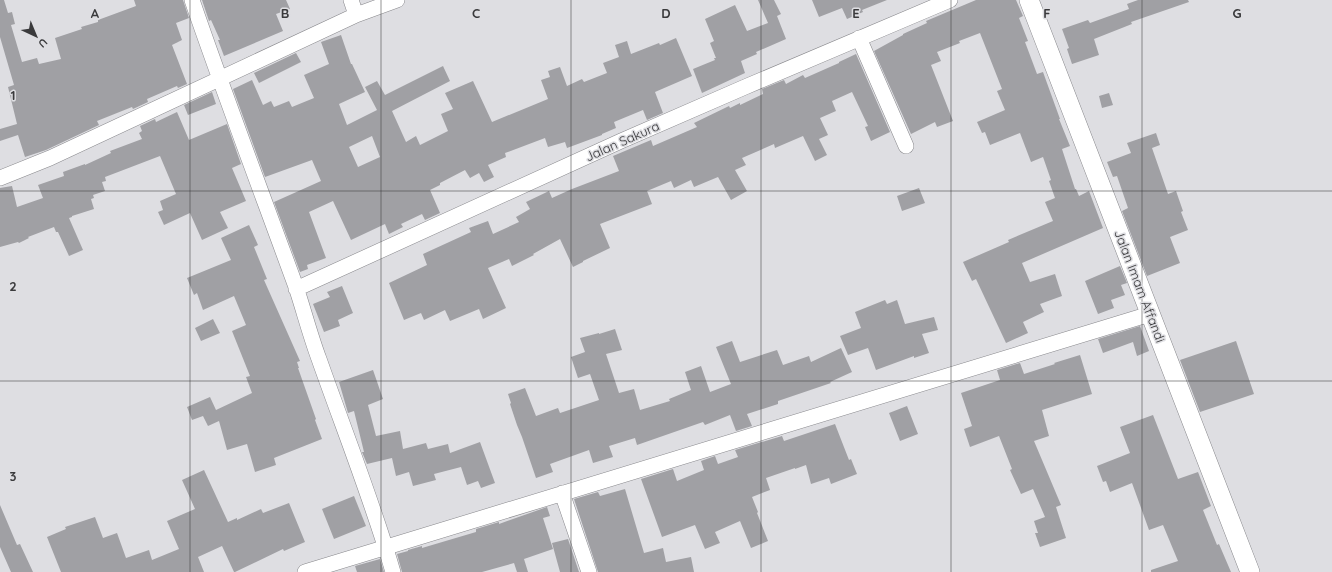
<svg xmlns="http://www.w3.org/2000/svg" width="1332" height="572" font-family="Quicksand,sans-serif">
  <rect width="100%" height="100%" fill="#dedee2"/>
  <path fill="#a0a0a4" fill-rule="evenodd" d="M 0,0 L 4,0 L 8,13 L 12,12 L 15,24 L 11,25 L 22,62 L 37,58 L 39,64 L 61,59 L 55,38 L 82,29 L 81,27 L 98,22 L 98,20 L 136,6 L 134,0 L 183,0 L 189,18 L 176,23 L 182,40 L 172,45 L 187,84 L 178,88 L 177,86 L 147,99 L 148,102 L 133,109 L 132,107 L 97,121 L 99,125 L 46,150 L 25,157 L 18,135 L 0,141 L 0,129 L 17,124 L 8,87 L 14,85 L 0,37 Z
    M 202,0 L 286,0 L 290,9 L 276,14 L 283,31 L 224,56 L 218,40 L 220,40 L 211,20 L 209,21 Z
    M 758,0 L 774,0 L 781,14 L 777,16 L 786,39 L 756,52 L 757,54 L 741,61 L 745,73 L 702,93 L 693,69 L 715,60 L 714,58 L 716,58 L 710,43 L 714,41 L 705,19 L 735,5 L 747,31 L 768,23 Z
    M 812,0 L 887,0 L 862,10 L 863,12 L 847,19 L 842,8 L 819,17 Z
    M 976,0 L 1016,0 L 1023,16 L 1019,18 L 1028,41 L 1025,42 L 1037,74 L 1043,72 L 1060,119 L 1059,119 L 1070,146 L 1062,149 L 1075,189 L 1076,189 L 1079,196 L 1089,191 L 1103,228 L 1022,263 L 1030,282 L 1055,274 L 1062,296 L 1040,304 L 1044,312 L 1023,322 L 1028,333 L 1006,343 L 976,279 L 972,281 L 963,262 L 1009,242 L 1008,240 L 1053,221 L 1045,202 L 1055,198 L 1049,181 L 1051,180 L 1043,157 L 1031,162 L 1020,133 L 990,145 L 985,132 L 982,133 L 977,122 L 1005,110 L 997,91 L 1002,89 L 980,33 L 959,41 L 960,43 L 937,52 L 941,61 L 931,65 L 953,121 L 937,127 L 935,122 L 911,134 L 874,51 L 903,35 L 903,34 L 927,23 L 926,21 Z
    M 1138,0 L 1188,0 L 1189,2 L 1131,22 L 1132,24 L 1094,39 L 1099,55 L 1072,64 L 1067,49 L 1069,48 L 1062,29 L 1088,20 L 1090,23 L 1129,9 L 1127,4 Z
    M 341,35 L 351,64 L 352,64 L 365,92 L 339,104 L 347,125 L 377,110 L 365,87 L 377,81 L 385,95 L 443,66 L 450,81 L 392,111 L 406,142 L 416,136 L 420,145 L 448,131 L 441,114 L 453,109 L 445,93 L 473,81 L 492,122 L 548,99 L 541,80 L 550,77 L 548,71 L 560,67 L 567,86 L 582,79 L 584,82 L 607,73 L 603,63 L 619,57 L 615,45 L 627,41 L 631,54 L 659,43 L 660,45 L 676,38 L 692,76 L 655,92 L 663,113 L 647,120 L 643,110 L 614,122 L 616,128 L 602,134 L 602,135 L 567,148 L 565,142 L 548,147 L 545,138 L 505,153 L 506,157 L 488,165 L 494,177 L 484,182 L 479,173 L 470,178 L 465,170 L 440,183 L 440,185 L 430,190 L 440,213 L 425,220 L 422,214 L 401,224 L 403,227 L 389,234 L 385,224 L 351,240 L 333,201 L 309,212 L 326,258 L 307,265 L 308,269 L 300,272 L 274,202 L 321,181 L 312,160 L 265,177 L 233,89 L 252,80 L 263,105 L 271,101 L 274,107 L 289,101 L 292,107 L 314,98 L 304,75 L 329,64 L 321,42 ZM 372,136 L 380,157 L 358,167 L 349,147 Z
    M 296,53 L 301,62 L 259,83 L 254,73 Z
    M 856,54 L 890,132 L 871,141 L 865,127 L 868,126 L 852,92 L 832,101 L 836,111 L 820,118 L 828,135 L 819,139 L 827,155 L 815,161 L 803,136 L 775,148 L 774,144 L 742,158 L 746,165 L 735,170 L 747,191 L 731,200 L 718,177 L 694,187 L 691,180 L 674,188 L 671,181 L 647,191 L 652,204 L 600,224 L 610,248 L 583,261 L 583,262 L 573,267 L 560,239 L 533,254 L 534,255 L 512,266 L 509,259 L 488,268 L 506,308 L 483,319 L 479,309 L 450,321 L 445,310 L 424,320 L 421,313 L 404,320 L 389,283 L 427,265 L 423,254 L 471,232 L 469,228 L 488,221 L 493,234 L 519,222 L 516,217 L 530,209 L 526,202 L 549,191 L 552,198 L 572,189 L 619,171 L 613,156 L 651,140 L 653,146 L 697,127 L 694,123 L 729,106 L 730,108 L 740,103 L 740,105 L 763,94 L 762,89 L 784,80 L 786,84 L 803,75 L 805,78 L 839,63 L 839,62 Z
    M 212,92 L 216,104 L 188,115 L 184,105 Z
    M 1109,93 L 1113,105 L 1102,108 L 1099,96 Z
    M 177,112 L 189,140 L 227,124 L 241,164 L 232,168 L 246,201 L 220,212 L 228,228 L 202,240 L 190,213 L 164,225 L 158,212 L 163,210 L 160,201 L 176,194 L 160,156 L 105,177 L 106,181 L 102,182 L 105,191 L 93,195 L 94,198 L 91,199 L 94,209 L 72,216 L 72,217 L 69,218 L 83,250 L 69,256 L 58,232 L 56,232 L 54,227 L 28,237 L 29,238 L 19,243 L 18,242 L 0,247 L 0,188 L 12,186 L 17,207 L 43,198 L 38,185 L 64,176 L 63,172 L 85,164 L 85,165 L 111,153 L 110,151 L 142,139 L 139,133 L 142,131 L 140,126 L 155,119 L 156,122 Z
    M 1156,133 L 1160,145 L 1152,148 L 1168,194 L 1176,191 L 1183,211 L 1181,212 L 1188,230 L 1170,237 L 1180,263 L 1147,276 L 1122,211 L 1128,208 L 1117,176 L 1113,177 L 1107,162 L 1131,153 L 1127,143 Z
    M 919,188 L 925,203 L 902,211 L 897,196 Z
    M 249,225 L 258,245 L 254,247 L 267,279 L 264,280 L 300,361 L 297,362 L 299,368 L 298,368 L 316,419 L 315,420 L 322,439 L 274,458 L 276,465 L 255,472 L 247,444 L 227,450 L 219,421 L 208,426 L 203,416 L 192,420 L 187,407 L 210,397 L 216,410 L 252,393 L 246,377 L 250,376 L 232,331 L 246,325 L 234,296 L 203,310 L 197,293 L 194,295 L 187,278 L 231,260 L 221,238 Z
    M 1120,266 L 1127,283 L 1121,285 L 1125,295 L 1111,300 L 1114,308 L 1098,314 L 1085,281 Z
    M 342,286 L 353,313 L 338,320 L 340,326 L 324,332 L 313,304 L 330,297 L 327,292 Z
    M 885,300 L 887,304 L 897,300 L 905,324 L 934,317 L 938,330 L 922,334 L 929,353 L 914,358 L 914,356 L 876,370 L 868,348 L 848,355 L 840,336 L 861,328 L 855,312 Z
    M 213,319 L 220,333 L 201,341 L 195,328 Z
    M 1140,326 L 1149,351 L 1137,356 L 1133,342 L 1103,353 L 1098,339 Z
    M 615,329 L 622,350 L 606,354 L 619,393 L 634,389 L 640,410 L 670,401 L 669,399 L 691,390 L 685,372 L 701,366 L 710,392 L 731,384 L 716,347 L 732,341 L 740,362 L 777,350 L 783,365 L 809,356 L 811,362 L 841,348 L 852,372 L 830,382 L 831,383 L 778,401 L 778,404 L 747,414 L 752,426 L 736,431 L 730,415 L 705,425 L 703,422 L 637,445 L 635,438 L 609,446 L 613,457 L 593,463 L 589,450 L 550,464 L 553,472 L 536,478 L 522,437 L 517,425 L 510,404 L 511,403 L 508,394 L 525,388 L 536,416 L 558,408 L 560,413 L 599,400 L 590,374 L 578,378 L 571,357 L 585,352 L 580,338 L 599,333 L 599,334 Z
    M 1236,341 L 1254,394 L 1200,412 L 1180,360 Z
    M 1080,355 L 1092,394 L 1042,410 L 1049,436 L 1034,441 L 1061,505 L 1056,507 L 1066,538 L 1040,547 L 1035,533 L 1038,533 L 1034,521 L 1045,517 L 1033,489 L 1021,494 L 1010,470 L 1012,469 L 999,436 L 970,447 L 964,429 L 972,426 L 961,393 L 1000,380 L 997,370 L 1020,363 L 1024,374 L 1055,364 L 1054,363 Z
    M 373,370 L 383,399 L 368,405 L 376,436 L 400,431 L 403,449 L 426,443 L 428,449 L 448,444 L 450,453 L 480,442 L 495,483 L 481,488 L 478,481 L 467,485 L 461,467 L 434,474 L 436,480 L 413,486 L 409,472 L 396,476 L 392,458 L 367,464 L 362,452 L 364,452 L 354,411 L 348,413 L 339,382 Z
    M 907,406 L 918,434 L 900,441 L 889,413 Z
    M 1153,415 L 1178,479 L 1198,472 L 1211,506 L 1203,510 L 1217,545 L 1219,544 L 1231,572 L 1151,572 L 1151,570 L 1178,561 L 1163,525 L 1149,530 L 1132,483 L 1110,492 L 1106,481 L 1103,482 L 1097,466 L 1130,453 L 1120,427 Z
    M 835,424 L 849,460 L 851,459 L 857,474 L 831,484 L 829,478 L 811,484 L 806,465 L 795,469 L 795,468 L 766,478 L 770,490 L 752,497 L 758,512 L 757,513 L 768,541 L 751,548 L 740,521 L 715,532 L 720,543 L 705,549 L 695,525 L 662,537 L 641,479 L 673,469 L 677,481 L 704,470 L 701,461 L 715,456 L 718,464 L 738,457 L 735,450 L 782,436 L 784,441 Z
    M 204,470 L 228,522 L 237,518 L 237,520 L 261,509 L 263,513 L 289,503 L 305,542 L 284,551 L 283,549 L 235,572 L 234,572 L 222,546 L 198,557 L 204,572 L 61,572 L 47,537 L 66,529 L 65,527 L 95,517 L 103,538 L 117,533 L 126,558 L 149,550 L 152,560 L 179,549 L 167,521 L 195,509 L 182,480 Z
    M 625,489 L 644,553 L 663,548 L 666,562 L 691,557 L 694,572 L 598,572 L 574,499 L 598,492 L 600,496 Z
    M 354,496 L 366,526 L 334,539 L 322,509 Z
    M 0,505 L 17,545 L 20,544 L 33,572 L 11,572 L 0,547 Z
    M 547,507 L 550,516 L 543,518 L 553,549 L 524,559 L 528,572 L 517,572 L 514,563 L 482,572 L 402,572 L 397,554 L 408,551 L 408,550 L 422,546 L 422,548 L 476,532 L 476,529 L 499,522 L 499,524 Z
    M 568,539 L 579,572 L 560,572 L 552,543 Z
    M 380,559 L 384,572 L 357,572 L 355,566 Z"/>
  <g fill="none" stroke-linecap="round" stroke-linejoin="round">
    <g stroke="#88888c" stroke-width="16">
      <path id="minor" d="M 192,0 C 225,96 261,191 296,287 C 304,311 310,335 319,359 C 344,430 372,500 393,572
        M 351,0 L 356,15
        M 859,38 L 906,146
        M 0,178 L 50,158 L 356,15 L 397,0
        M 296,289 L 621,141 L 745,87 L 950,0
        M 562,493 L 589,572
        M 305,572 L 1150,314"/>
    </g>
    <g stroke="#88888c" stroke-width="20">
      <path id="tertiary" d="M 1029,0 L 1250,572"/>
    </g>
    <use href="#minor" stroke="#fff" stroke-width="15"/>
    <use href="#tertiary" stroke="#fff" stroke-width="19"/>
  </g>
  <path fill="none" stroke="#3a3a3c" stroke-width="1" stroke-opacity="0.55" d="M 190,0 L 190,572M 381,0 L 381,572M 571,0 L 571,572M 761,0 L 761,572M 951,0 L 951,572M 1142,0 L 1142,572M 0,191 L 1332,191M 0,381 L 1332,381"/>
  <g text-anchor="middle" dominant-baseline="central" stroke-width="3" stroke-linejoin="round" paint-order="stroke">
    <g font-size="13" fill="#3a3a3c" stroke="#dedee2">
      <text transform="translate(622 141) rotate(-24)">Jalan Sakura</text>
      <text transform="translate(1140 286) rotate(69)">Jalan Imam Affandi</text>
    </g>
  </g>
  <g font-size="13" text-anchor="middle" font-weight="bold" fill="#3a3a3c" stroke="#dedee2" stroke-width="3" stroke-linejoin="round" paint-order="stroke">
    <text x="95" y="18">A</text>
    <text x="285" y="18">B</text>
    <text x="476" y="18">C</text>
    <text x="666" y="18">D</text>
    <text x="856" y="18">E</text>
    <text x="1047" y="18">F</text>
    <text x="1237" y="18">G</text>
    <text x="13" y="100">1</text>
    <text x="13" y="291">2</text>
    <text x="13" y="481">3</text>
  </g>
  <g transform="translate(36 36) rotate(136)" stroke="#dedee2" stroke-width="3" paint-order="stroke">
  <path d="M0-3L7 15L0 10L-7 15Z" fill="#3a3a3c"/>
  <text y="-6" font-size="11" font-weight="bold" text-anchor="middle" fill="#3a3a3c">U</text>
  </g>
</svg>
